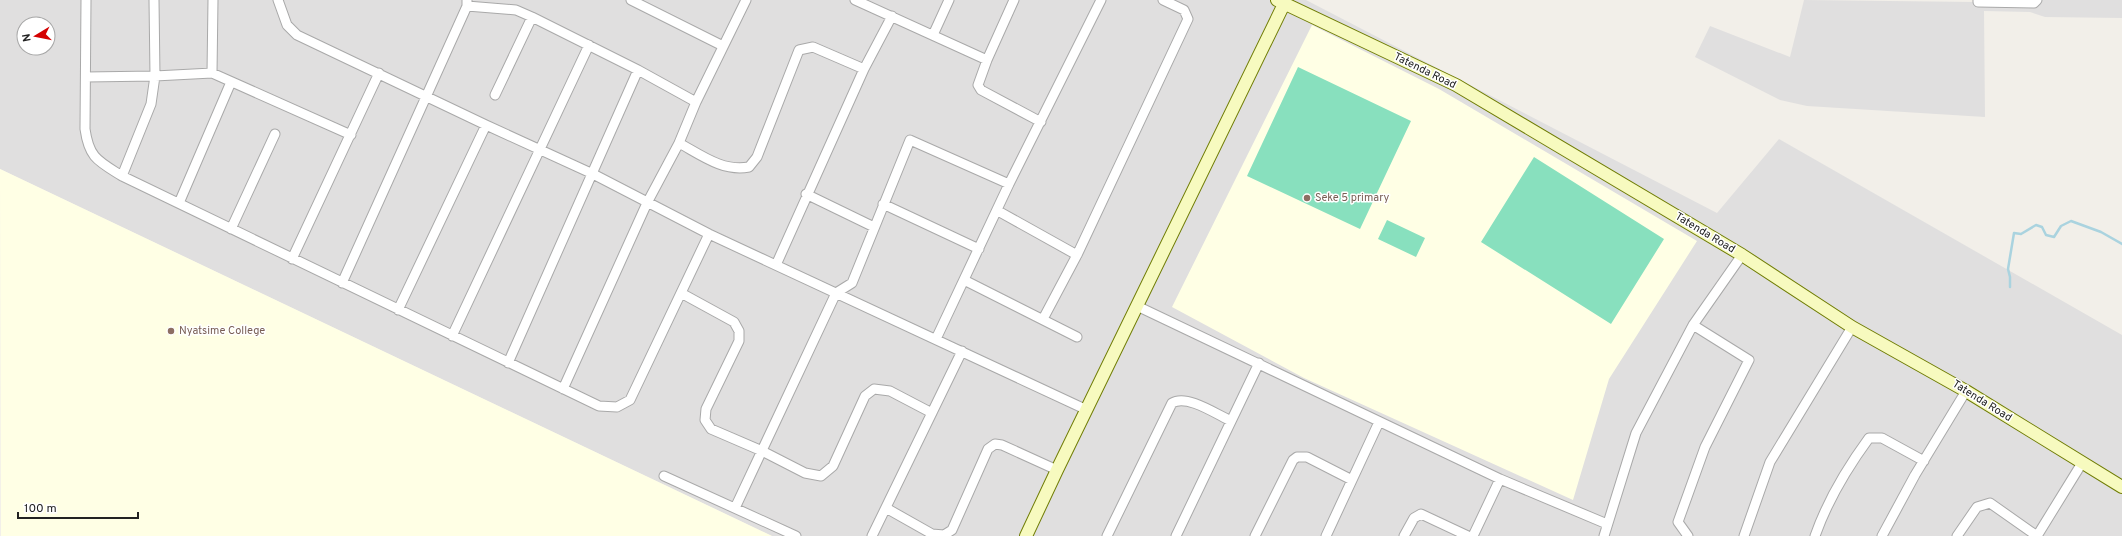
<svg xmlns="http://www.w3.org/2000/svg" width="2122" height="536" font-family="Overpass,sans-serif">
  <rect width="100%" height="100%" fill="#f2efe9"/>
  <path fill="#e0dfdf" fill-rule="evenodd" d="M 0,0 L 1306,0 L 1717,213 L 1779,139 L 2122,335 L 2122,536 L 772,536 L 0,169 ZM 24,24 L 48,24 L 48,48 L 24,48 Z
    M 1804,0 L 1975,2 L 1976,0 L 2122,0 L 2122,18 L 2045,17 L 2030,12 L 1984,11 L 1985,117 L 1807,106 L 1780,100 L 1695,57 L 1710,26 L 1790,57 Z"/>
  <path fill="#ffffe5" d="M 1312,25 L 1439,89 L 1697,241 L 1609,379 L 1573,500 L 1304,378 L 1172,307 Z
    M 0,169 L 772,536 L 1,536 Z"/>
  <path fill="#88e0be" d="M 1298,67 L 1411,121 L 1360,229 L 1247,176 Z
    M 1534,157 L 1664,239 L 1611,324 L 1481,242 Z
    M 1387,220 L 1425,238 L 1416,257 L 1378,239 Z"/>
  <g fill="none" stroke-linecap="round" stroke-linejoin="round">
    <path stroke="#aad3df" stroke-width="2.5" d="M 2010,287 L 2010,277 L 2008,269 L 2014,233 L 2021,234 L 2036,225 L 2042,227 L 2046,235 L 2054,237 L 2061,226 L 2071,221 L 2101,232 L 2122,244"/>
    <g stroke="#a9a9a9" stroke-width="11">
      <path id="street" d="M 86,0 L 85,129 C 89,158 98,161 122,176 L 599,406 L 617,407 L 630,400 L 709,234
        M 278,0 L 287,25 L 297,35 L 486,125 L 593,174 L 709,234 L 1087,410
        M 631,0 L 723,46
        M 855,0 L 987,60
        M 1014,0 L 987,60 L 978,85 L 981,90 L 1041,122
        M 1978,0 L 1978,2 L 2034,3 L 2037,0
        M 467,6 L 516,10 L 532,17 L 638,70 L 696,102
        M 933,35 L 949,0
        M 212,73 L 213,0
        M 86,77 L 155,76 L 212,73 L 351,135
        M 495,95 L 532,17
        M 679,143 C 701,155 723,172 749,167 L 757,157 L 799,50 L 813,47 L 864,69
        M 122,176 L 151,104 L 155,76 L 154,0
        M 806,194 L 874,227
        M 179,203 L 231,82
        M 883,204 L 979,249
        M 998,211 L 1077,255 L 1188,19 L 1184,10 L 1163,0
        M 231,229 L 275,134
        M 292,259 L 379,73
        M 776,265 L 864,69 L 892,16
        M 964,280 L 1077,337
        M 342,283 L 467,6 L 467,0
        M 681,293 L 734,322 L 739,331 L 739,341 L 706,409 L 705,420 L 711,429 L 762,451 L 805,473 L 821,476 L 833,466 L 865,396 L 874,389 L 890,391 L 932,413
        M 1137,306 L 1500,479 L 1607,524
        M 398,310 L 486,125
        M 1043,319 L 1077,255
        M 452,336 L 589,45
        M 936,339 L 1009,184 L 1101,0
        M 508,363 L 638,70
        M 563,389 L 647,203 L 679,143 L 696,102 L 746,0
        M 664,476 L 796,536
        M 735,508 L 836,293 L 852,283 L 910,140 L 1009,184
        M 886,508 L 932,534 L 944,535 L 952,530 L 988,449 L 995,444 L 1002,445 L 1057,470
        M 872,536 L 962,351
        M 1107,536 L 1172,403 C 1187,394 1216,414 1231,421
        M 1176,536 L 1259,363
        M 1255,536 L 1293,460 L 1297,457 L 1307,457 L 1352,480
        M 1326,536 L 1379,422
        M 1404,536 L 1414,518 L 1421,514 L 1468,536
        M 1473,536 L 1500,479
        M 1604,536 L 1636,433 L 1693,325 L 1742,255
        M 1688,536 L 1678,522 L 1705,447 L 1749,360 L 1693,325
        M 1744,536 L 1770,462 L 1852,327
        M 1815,536 C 1827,502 1847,468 1869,438 L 1882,438 L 1924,461
        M 1882,536 L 1915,475 L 1966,391
        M 1957,536 L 1977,507 L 1990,503 L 2037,536
        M 2037,536 L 2082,463"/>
    </g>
    <g stroke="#707d05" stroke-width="14">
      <path id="secondary" d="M 1277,0 L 1456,85 L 1742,255 L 1852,327 L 1966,391 L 2122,487
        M 1026,536 L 1057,470 L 1284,4"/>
    </g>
    <use href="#street" stroke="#fff" stroke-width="9"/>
    <use href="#secondary" stroke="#f7fabf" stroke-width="12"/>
  </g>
  <g fill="#8d6e63" stroke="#fff" stroke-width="1.5">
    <circle cx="1307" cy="198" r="4"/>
    <circle cx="171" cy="331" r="4"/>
  </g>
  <g text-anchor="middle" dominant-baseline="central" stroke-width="3" stroke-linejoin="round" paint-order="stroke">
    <g font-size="11" fill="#222" stroke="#fff">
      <text transform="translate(1425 71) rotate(26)">Tatenda Road</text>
      <text transform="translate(1705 233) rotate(31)">Tatenda Road</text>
      <text transform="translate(1982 401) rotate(32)">Tatenda Road</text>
    </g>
    <g font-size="11" fill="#785e54" stroke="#fff" text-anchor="start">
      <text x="1315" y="198">Seke 5 primary</text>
      <text x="179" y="331">Nyatsime College</text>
    </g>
  </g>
  <g transform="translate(36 36) rotate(260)"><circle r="19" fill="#ffffff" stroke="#a7a7a7"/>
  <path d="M0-3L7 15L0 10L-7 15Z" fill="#d40000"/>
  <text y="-6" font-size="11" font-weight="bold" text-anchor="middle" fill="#222222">N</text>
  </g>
  <path d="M18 512v6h120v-6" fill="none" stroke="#222222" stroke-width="2"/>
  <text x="24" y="512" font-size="12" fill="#222222" stroke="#ffffff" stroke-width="3" paint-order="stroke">100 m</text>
</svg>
